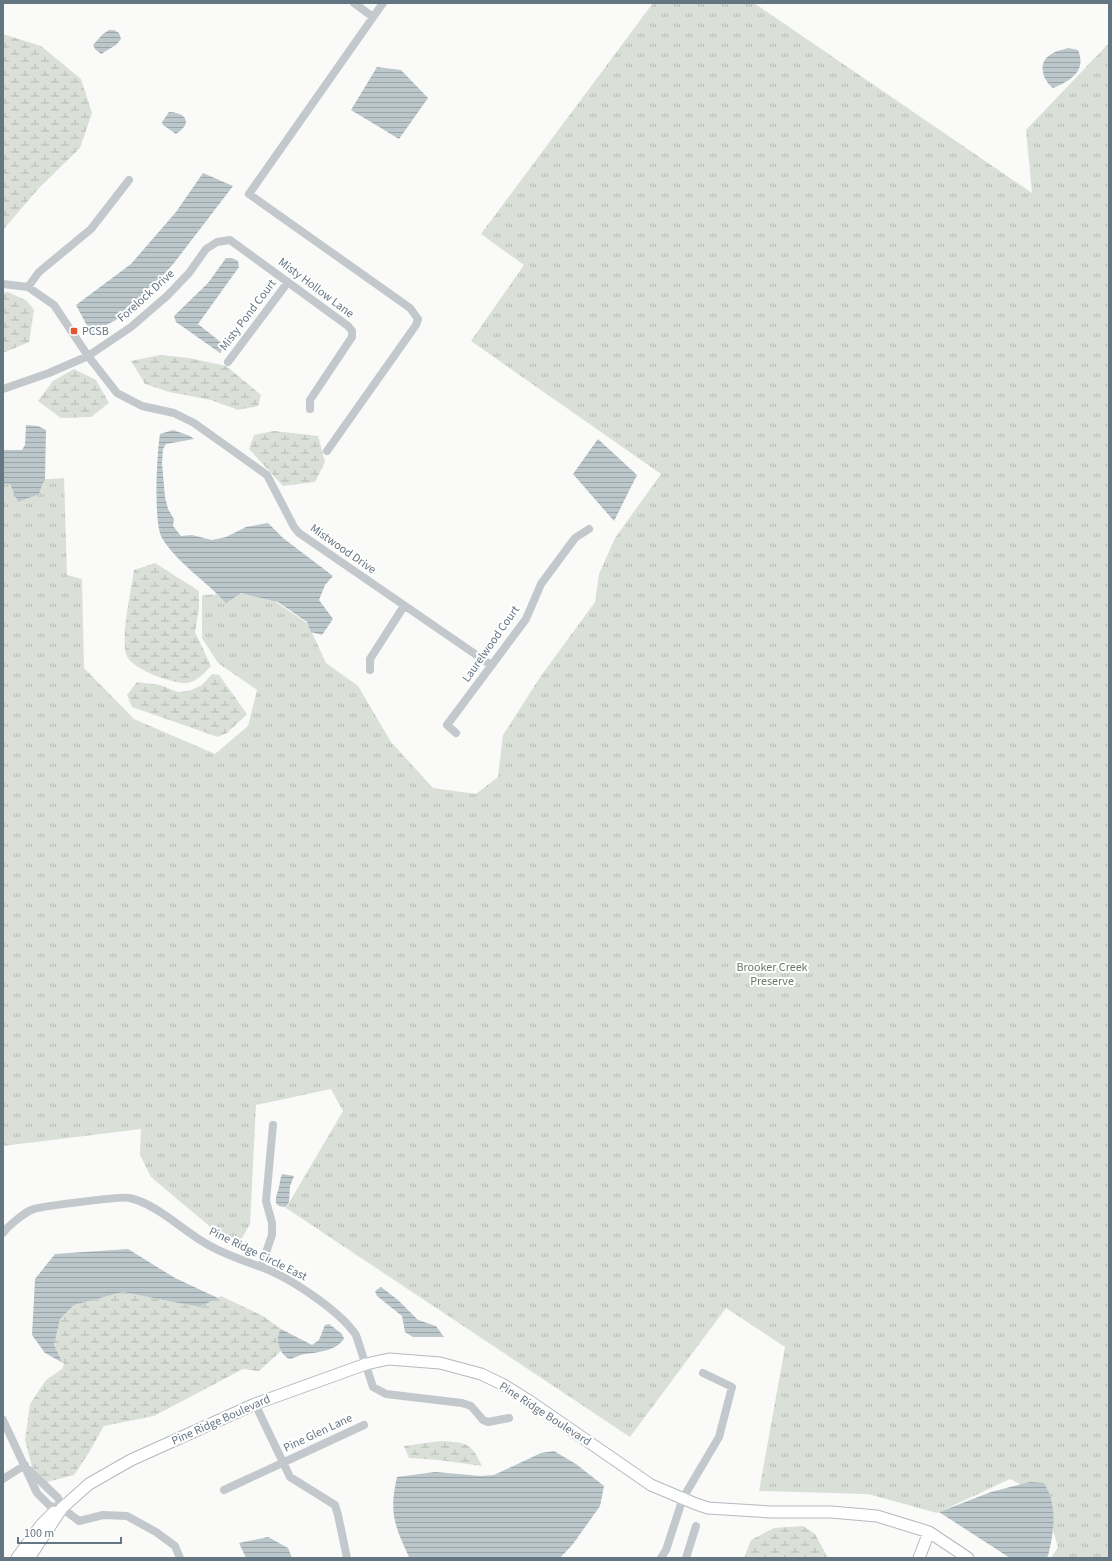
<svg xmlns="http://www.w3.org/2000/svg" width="1112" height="1561" font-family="'Source Sans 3',sans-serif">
  <defs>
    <pattern id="wetland-marsh" width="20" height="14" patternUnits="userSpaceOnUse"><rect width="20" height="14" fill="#dadfd7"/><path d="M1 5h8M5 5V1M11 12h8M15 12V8" fill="none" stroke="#b4b9b4"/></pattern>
    <pattern id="park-tufts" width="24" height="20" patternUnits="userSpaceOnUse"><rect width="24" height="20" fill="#dadfd7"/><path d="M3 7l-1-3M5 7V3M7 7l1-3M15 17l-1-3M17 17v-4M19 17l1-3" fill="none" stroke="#b4b9b4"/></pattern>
    <pattern id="water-rules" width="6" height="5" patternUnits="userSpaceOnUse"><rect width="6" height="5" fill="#bbc7cb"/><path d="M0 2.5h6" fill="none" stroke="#9ca6aa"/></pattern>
  </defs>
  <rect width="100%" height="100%" fill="#fafaf8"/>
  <path fill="url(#wetland-marsh)" d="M 3,34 L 41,46 L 81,79 L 92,113 L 80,148 L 38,189 L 3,230 Z
    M 8,292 L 27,301 L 34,310 L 29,342 L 3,353 L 3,293 Z
    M 160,355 L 189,358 L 226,366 L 261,395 L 258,406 L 238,410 L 211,400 L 169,392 L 145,384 L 131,361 Z
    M 74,369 L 96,380 L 109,403 L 91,417 L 61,418 L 38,401 L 53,381 Z
    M 274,431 L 318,436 L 325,462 L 315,482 L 283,486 L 249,449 L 254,435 Z
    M 155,563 L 199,591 L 199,609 L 195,632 L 211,666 C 204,673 198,681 187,683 C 173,684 130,669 126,654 C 121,632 131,593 134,570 Z
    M 212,674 L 219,675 L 247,714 L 227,733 L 218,737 L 132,707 L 127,695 L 137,682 L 160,685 L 178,692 L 189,691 L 202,685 Z
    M 123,1292 L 199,1307 L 221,1296 L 263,1316 L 281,1329 C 276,1336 278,1344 281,1351 L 259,1371 L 243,1369 L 154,1416 L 104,1426 L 88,1454 L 74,1475 L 47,1482 L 32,1467 L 25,1440 L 30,1404 L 46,1380 L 62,1369 L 64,1364 L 54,1345 L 60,1319 L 74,1305 Z
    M 440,1441 C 467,1443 470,1441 482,1466 L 439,1460 L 409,1458 L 404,1446 Z
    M 803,1526 L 815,1534 L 828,1558 L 744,1558 L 751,1540 L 774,1528 Z"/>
  <path fill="url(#park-tufts)" d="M 653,3 L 754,3 L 1032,193 L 1026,130 L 1109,43 L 1109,1558 L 1051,1558 L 1058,1547 L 1043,1496 L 1010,1479 L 937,1513 L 868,1494 L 759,1491 L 785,1347 L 726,1308 L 630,1437 L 286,1208 L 343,1111 L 331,1089 L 256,1105 L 250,1224 L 241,1240 L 220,1235 L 151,1177 L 140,1155 L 141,1129 L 3,1146 L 3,482 L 64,478 L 67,575 L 82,579 L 84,668 L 134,719 L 215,754 L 248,726 L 257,690 L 218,663 L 202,638 L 202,595 L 263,593 L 308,624 L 326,663 L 358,686 L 391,742 L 433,788 L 476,794 L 498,777 L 503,735 L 541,676 L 595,602 L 599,574 L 615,538 L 661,474 L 471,341 L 524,265 L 481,234 Z"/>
  <path fill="url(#water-rules)" d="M 109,30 L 114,30 L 119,33 L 121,39 L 116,45 L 101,54 L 95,49 L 93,45 L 103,34 Z
    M 1068,48 L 1078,50 C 1087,71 1070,81 1053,88 C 1043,81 1037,63 1050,55 C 1055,51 1062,50 1068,48 Z
    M 377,67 L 401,70 L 428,98 L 399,139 L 351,110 Z
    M 169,112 C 188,113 192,124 176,134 L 163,125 L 162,122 Z
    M 203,173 L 233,186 L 174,263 L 131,312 L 91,333 L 76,305 L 131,264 L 176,212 Z
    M 226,258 L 232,258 L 238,261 L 239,267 L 198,324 L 223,344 L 223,349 L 220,353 L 176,322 L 174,316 L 208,283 Z
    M 26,425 L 38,426 L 46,430 L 45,480 L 42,485 L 39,494 L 18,502 L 10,484 L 3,483 L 3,450 L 22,450 L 25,445 Z
    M 173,430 L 190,436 L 194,439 L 166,444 L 163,449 L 162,463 L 165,497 L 168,509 L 174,519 L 173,526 L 181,536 L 192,535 L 212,540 L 226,537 L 246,527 L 268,523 L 283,538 L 333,576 L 325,585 L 319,600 L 333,619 L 322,635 L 311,632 L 307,622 L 278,602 L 241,593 L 226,603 C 207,582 176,562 162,538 C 153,523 157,452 160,434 Z
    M 598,439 L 637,475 L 614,521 L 573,474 Z
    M 282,1174 L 294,1176 L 290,1186 L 289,1202 L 286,1207 C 270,1207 277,1195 279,1187 C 280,1182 280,1179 282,1174 Z
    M 128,1249 L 175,1278 L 218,1298 L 199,1307 L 123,1292 L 74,1305 L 60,1319 L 54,1345 L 63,1363 L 45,1353 L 32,1335 L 35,1279 L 55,1254 Z
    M 381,1287 L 398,1300 L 418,1320 L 436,1326 L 444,1337 L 413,1337 L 405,1332 L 402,1316 L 377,1296 L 375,1291 Z
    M 329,1324 L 342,1334 L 344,1339 C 335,1351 319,1352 306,1354 C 300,1354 295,1358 290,1359 C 280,1356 274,1338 281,1329 L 312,1345 L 319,1340 L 325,1325 Z
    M 554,1451 L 576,1464 L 604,1486 L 600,1506 L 573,1544 L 560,1558 L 409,1557 C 394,1524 389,1513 397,1477 L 435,1472 L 481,1476 L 494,1475 L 541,1453 Z
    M 1030,1482 L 1044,1483 C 1058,1506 1054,1532 1048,1556 L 1045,1558 L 1010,1558 L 939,1512 L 991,1492 Z
    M 268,1537 L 288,1548 L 292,1558 L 246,1558 L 239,1543 Z"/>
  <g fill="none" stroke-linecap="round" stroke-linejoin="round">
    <g stroke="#b3babf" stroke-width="13">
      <path id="secondary" d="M 17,1558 L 41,1525 L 54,1512
        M 29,1558 L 62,1508 L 89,1484 L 131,1460 L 255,1404 L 366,1364 L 389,1359 L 440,1363 L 481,1374 L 502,1384 L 531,1402 L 651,1485 L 696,1504 L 708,1508 L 771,1512 L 831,1512 L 877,1516 L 929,1532 L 968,1558
        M 919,1558 L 929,1532"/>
    </g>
    <path stroke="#c3c8cc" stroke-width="8" d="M 354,3 L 373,17
      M 3,284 L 28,287 L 54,305 L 88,356 L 117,393 L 142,406 L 174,413 L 194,423 L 267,475 L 294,527 L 299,533 L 491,665
      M 28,287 L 39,272 L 91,229 L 129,180
      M 228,362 L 288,282
      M 3,389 L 49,373 L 88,356 L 131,327 L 167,296 L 189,273 L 206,249 L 217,242 L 230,240 L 348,326 L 352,331 L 352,337 L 310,400 L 310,409
      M 327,451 L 416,325 L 418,319 L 410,308 L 249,194 L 383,3
      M 370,670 L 370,659 L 404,606
      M 456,733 L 447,725 L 526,619 L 541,584 L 575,538 L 589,529
      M 3,1233 C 8,1226 26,1211 34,1209 C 44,1206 123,1196 130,1198 C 158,1205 181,1229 205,1243 C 223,1254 242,1260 261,1267 C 289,1277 339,1310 356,1335 L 373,1387 L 386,1394 L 462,1403 L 471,1406 L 483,1420 L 488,1422 L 509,1418
      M 261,1267 L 272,1235 L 272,1223 L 266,1201 L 273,1125
      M 255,1404 L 290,1477 L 335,1505 L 338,1515 L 347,1558
      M 3,1420 L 37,1493 L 50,1506 L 62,1508 L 79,1521 L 103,1515 L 127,1516 L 156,1532 L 175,1546 L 180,1558
      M 29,1470 L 58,1498 L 62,1508
      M 3,1479 L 25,1465
      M 224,1490 L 364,1425
      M 661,1558 L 666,1550 L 683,1498 L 719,1437 L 732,1387 L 703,1373
      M 686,1558 L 696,1526"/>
    <use href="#secondary" stroke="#fff" stroke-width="11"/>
  </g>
  <rect fill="#e4572e" stroke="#fff" stroke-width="1.5" x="70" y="327" width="8" height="8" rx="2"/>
  <g text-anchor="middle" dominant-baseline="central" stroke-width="4" stroke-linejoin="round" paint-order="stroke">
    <g font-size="12" fill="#657683" stroke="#fff">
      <text transform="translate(316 288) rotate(37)">Misty Hollow Lane</text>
      <text transform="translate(146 296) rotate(-42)">Forelock Drive</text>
      <text transform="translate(248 315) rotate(-53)">Misty Pond Court</text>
      <text transform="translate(343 549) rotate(35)">Mistwood Drive</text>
      <text transform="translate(491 644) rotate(-55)">Laurelwood Court</text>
      <text transform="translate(258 1254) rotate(26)">Pine Ridge Circle East</text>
      <text transform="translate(545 1414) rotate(33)">Pine Ridge Boulevard</text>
      <text transform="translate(221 1420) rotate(-24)">Pine Ridge Boulevard</text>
      <text transform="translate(318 1433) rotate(-25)">Pine Glen Lane</text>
    </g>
    <g font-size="12" fill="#657683" stroke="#fff" text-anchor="start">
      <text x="82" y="331">PCSB</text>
    </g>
    <g font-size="12" fill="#687a64" stroke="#fff">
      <text x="772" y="967">Brooker Creek<tspan x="772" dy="14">Preserve</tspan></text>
    </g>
  </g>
  <rect width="1112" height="1561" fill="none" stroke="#657683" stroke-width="8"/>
  <path d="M18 1537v6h103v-6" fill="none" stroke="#657683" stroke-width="2"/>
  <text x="24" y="1537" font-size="12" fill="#657683" stroke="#ffffff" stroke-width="3" paint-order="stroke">100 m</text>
</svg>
